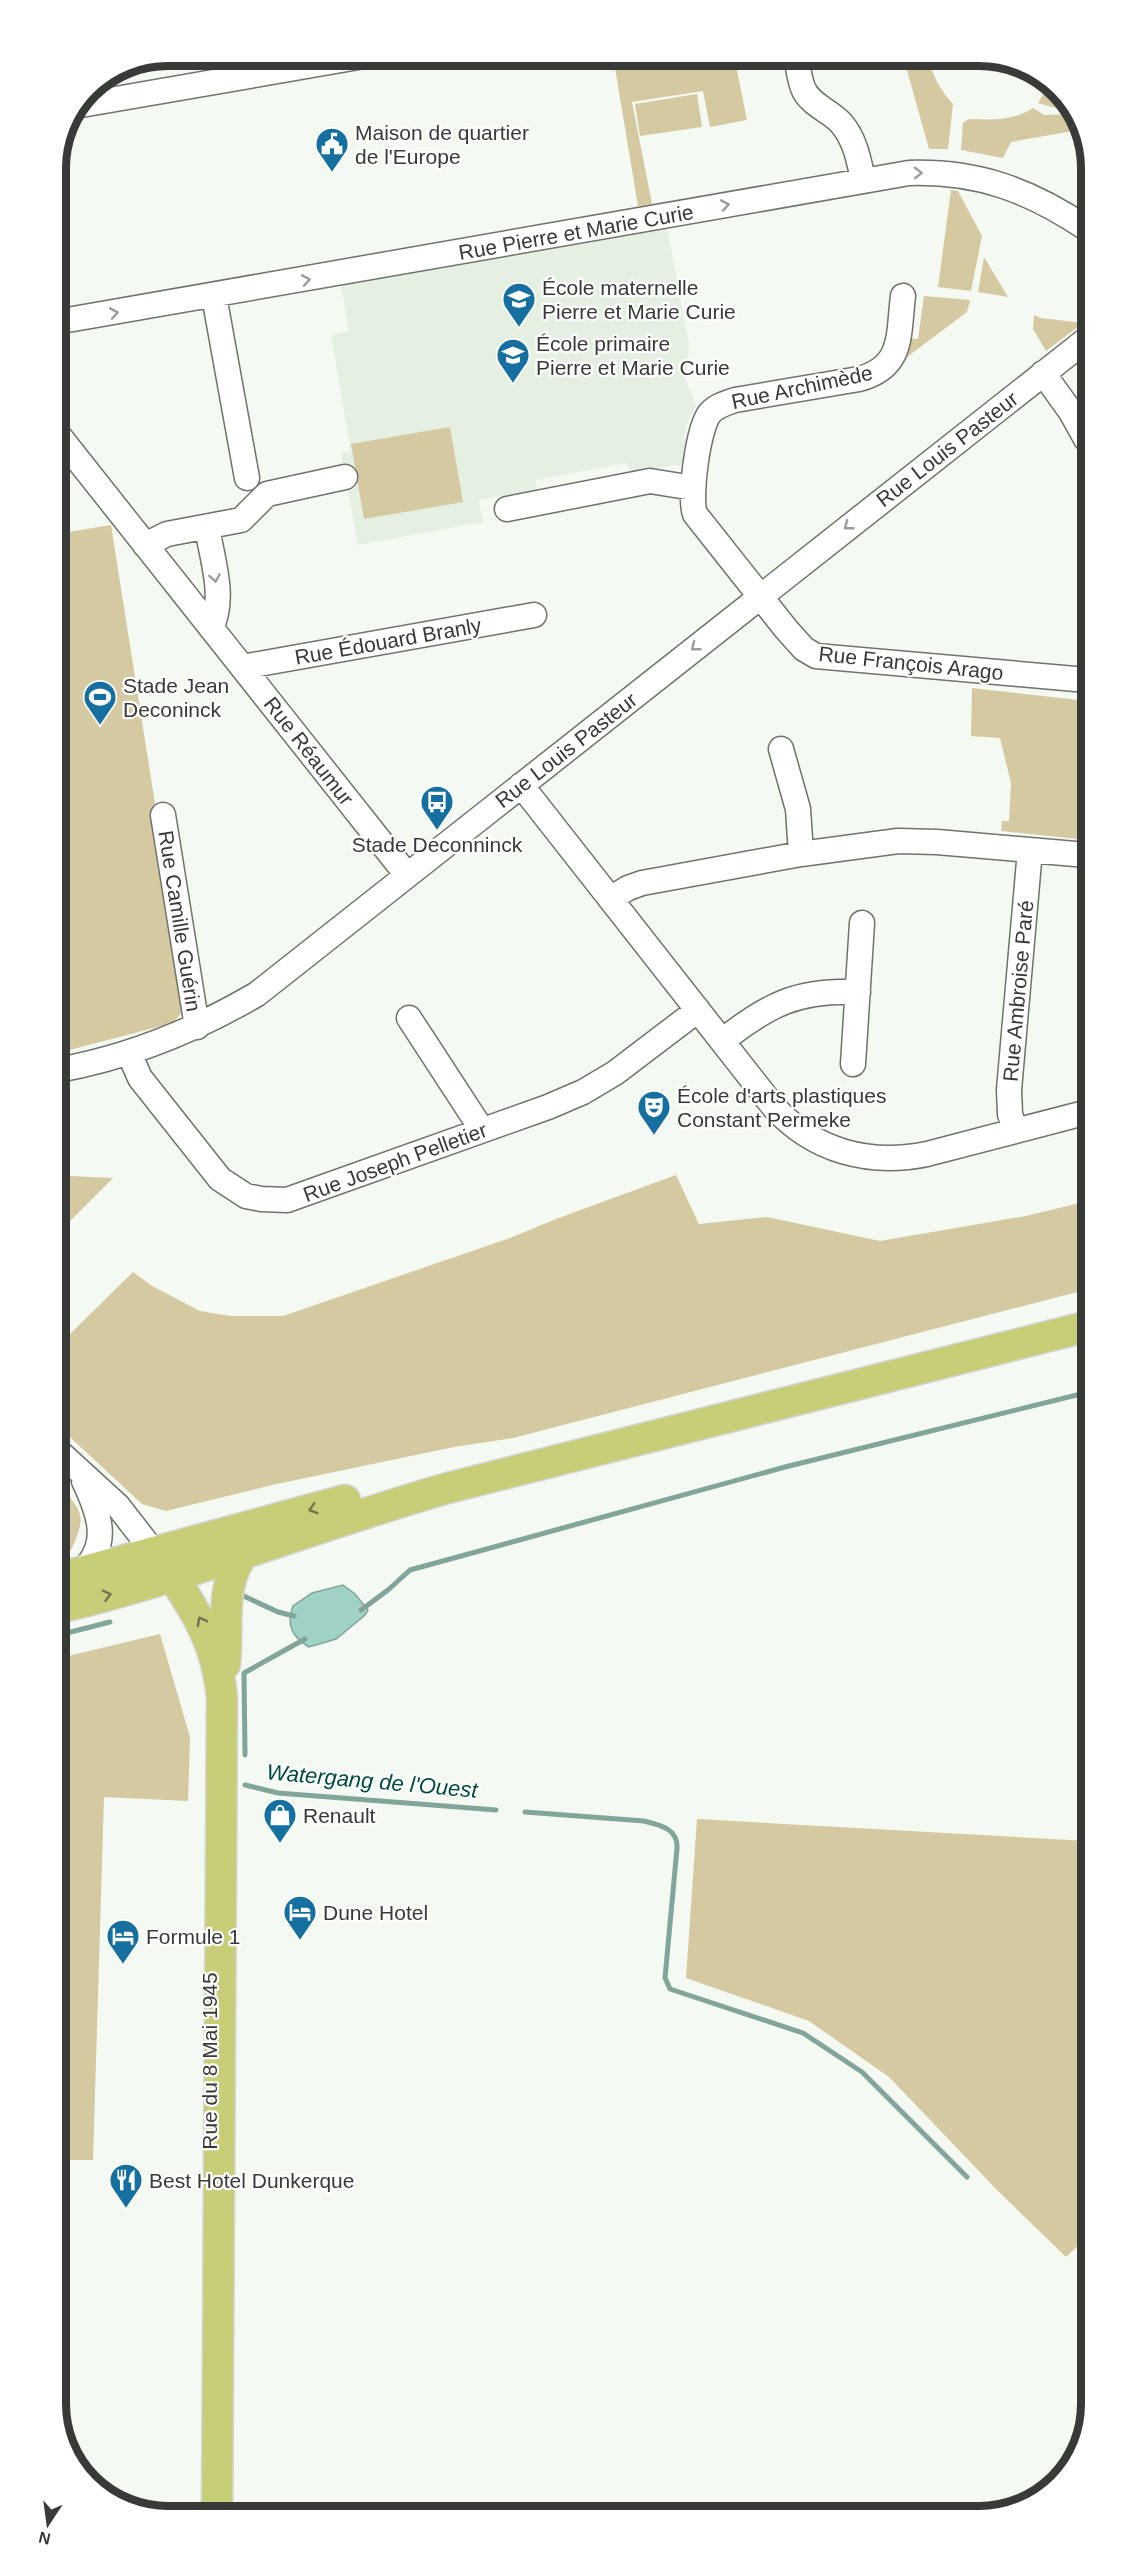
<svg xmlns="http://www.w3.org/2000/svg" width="1147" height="2572" font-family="Arial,sans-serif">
  <rect width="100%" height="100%" fill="#f4f9f1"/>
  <path fill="#e6f0e2" d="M 667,228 L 689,345 L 686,380 L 696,405 L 686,426 L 684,439 L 687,442 L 684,467 L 675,465 L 635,472 L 629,470 L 626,463 L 536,480 L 537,490 L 479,500 L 483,522 L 358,545 L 341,453 L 351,451 L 331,335 L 349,331 L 341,285 Z"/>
  <path fill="#d5c9a2" d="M 613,56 L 734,56 L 747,120 L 710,127 L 703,91 L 632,102 L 652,204 L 638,206 Z
    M 903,56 L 929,56 C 931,75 941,91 953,104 L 948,149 L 929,149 Z
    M 1050,82 L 1069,108 L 1059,109 L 1038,103 Z
    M 697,94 L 702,127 L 640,136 L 635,104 Z
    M 1033,108 L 1044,115 L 1073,114 L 1084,129 L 1011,142 L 1003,158 L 961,150 L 963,123 L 969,119 C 992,120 1013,121 1033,108 Z
    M 951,190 L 958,191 L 982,236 L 971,291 L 938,287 Z
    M 984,257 L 1008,297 L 978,292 Z
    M 924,296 L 970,300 L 967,312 L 907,357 L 903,356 L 905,338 L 918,339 Z
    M 1034,315 L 1041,318 L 1083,323 L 1046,351 L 1033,329 Z
    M 450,427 L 463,502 L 364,519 L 351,444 Z
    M 111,525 L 187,1006 L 173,1023 L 58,1053 L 57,534 Z
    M 972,688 L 1087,701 L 1087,840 L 1001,831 L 1002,821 L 1009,821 L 1011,783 L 1000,738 L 971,736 Z
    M 676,1175 L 699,1224 L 767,1217 L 880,1241 L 1026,1216 L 1088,1201 L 1089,1289 L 513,1438 L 454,1447 L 272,1485 L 166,1511 L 142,1504 L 59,1427 L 59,1345 L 133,1272 L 152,1286 L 200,1311 L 230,1316 L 283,1316 L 510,1238 L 556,1219 Z
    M 69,1176 L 113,1178 L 58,1233 L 58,1178 Z
    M 59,1484 C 83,1513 87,1515 71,1550 L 59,1553 Z
    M 160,1634 L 190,1737 L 188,1801 L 104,1797 L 93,2160 L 61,2160 L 60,1658 Z
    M 697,1819 L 1087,1841 L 1090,1845 L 1091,2233 L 1066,2257 L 996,2189 L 889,2077 L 809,2021 L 686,1978 Z"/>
  <path fill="#a0d3c5" stroke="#81a59a" stroke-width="1.5" d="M 343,1585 L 355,1594 L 368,1610 L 365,1615 L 336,1639 L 309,1647 C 292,1637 286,1625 293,1606 L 312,1593 Z"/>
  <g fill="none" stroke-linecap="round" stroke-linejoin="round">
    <path stroke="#81a59a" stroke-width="5" d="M 237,1593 L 278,1612 L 294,1616
      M 361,1610 L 388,1590 L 410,1570 L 785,1467 L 1089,1392
      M 59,1635 L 110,1622
      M 245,1755 L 244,1673 L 305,1639
      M 245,1785 L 278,1793 L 496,1810
      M 525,1812 L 644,1821 C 659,1825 678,1828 677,1848 L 665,1978 L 670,1989 L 803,2033 L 862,2072 L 967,2177"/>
    <g stroke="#6e736b" stroke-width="27">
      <path id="minor" d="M 796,56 C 798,66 799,78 803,88 C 809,104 830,111 841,123 C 855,139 859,160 863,180
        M 81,105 L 364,56
        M 214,296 L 247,478
        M 903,296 C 898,335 904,367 859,379 L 735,400 C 726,403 716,406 710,413 C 698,427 689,498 695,514 L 786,629 L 804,649 L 816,656 L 1087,680
        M 56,322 L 909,173 C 978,171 1029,190 1086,228
        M 1043,373 L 1071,412 L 1086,439
        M 56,432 L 407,875
        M 507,509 L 650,481 L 693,488
        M 207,527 C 212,559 226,598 211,628
        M 145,545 L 167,534 L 241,520 L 267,494 L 345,477
        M 242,667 L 534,615
        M 781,749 L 798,809 L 801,854
        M 521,785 L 773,1106 C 813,1151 869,1166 927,1154 L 1088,1112
        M 163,815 L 197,1027
        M 612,898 L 628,888 L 642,883 L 801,854 L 898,841 L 937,842 L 1087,855
        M 409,1018 L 482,1130
        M 722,1041 C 769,1004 797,990 858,992
        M 129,1053 L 140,1078 L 220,1179 L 246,1196 L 261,1199 L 287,1200 L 548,1107 L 583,1092 L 615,1073 L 698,1010
        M 853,1064 L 862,923
        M 58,1070 C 130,1057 194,1031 257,994 L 1086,340
        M 1015,1131 L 1010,1114 L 1009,1090 L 1030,850
        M 59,1452 L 118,1506 L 163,1564
        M 80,1573 C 112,1545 99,1513 84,1481"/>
    </g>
    <g stroke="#d3d4d3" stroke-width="33">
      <path id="major" d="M 173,1577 C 200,1618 217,1647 222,1697 L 217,2516
        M 59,1578 L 345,1500
        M 59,1608 C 192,1576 318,1525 448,1488 L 1089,1326
        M 225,1664 C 229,1626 219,1587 243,1554"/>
    </g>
    <use href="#minor" stroke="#fff" stroke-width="24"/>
    <use href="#major" stroke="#c8ce77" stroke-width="30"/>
  </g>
  <defs><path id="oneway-chevron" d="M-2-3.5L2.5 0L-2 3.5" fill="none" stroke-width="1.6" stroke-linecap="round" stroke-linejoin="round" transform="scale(1.5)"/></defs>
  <g stroke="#9c9c9b">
    <use href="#oneway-chevron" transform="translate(918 173) rotate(-1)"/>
    <use href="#oneway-chevron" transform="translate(725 205) rotate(-10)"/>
    <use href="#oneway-chevron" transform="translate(306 280) rotate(-10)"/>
    <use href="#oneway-chevron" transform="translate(114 313) rotate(-10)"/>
    <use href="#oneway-chevron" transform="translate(848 526) rotate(142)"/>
    <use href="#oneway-chevron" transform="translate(215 578) rotate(81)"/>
    <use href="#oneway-chevron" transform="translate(695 647) rotate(142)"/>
  </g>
  <g stroke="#727551">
    <use href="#oneway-chevron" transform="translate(313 1509) rotate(164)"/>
    <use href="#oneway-chevron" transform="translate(107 1595) rotate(-15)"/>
    <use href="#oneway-chevron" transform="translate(201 1621) rotate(-118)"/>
  </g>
  <defs>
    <g id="civic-pin" transform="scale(1.725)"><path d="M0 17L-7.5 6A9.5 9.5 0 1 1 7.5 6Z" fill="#16709f" stroke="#fff"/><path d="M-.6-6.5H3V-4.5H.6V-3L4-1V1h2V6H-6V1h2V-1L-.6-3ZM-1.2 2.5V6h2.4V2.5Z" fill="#fff"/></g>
    <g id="school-pin" transform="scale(1.725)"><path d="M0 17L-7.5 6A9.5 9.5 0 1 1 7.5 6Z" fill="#16709f" stroke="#fff"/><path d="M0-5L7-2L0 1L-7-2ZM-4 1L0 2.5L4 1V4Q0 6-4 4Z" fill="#fff"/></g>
    <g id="stadium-pin" transform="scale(1.725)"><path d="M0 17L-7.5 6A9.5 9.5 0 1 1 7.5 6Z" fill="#16709f" stroke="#fff"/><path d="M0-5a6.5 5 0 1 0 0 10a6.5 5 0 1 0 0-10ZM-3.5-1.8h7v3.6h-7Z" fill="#fff"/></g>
    <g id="bus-pin" transform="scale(1.725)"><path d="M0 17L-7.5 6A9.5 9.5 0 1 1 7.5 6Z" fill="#16709f" stroke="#fff"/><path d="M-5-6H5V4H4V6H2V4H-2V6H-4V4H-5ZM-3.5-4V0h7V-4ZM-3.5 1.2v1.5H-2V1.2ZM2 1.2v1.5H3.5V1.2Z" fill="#fff"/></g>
    <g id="theatre-pin" transform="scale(1.725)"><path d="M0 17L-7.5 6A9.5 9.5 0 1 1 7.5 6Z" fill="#16709f" stroke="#fff"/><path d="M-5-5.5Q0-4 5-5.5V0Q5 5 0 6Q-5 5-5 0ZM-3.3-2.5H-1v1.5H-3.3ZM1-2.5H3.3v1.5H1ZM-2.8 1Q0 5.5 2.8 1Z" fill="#fff"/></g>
    <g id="shop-pin" transform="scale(1.725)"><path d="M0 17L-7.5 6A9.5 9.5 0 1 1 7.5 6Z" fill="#16709f" stroke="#fff"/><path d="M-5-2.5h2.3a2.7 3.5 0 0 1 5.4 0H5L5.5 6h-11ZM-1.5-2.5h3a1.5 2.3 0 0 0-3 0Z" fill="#fff"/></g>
    <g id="hotel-pin" transform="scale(1.725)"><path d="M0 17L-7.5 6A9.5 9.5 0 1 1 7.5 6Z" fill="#16709f" stroke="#fff"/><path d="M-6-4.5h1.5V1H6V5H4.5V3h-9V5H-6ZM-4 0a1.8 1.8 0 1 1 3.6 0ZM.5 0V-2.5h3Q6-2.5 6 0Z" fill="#fff"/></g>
    <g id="restaurant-pin" transform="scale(1.725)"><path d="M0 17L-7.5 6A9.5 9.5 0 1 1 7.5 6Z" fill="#16709f" stroke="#fff"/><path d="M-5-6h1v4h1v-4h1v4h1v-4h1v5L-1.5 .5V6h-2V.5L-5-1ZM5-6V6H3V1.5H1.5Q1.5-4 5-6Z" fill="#fff"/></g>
  </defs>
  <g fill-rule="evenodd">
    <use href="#civic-pin" x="332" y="144"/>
    <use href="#school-pin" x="519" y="299"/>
    <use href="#school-pin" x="513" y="355"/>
    <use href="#stadium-pin" x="100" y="697"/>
    <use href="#bus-pin" x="437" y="802"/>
    <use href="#theatre-pin" x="654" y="1107"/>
    <use href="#shop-pin" x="280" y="1815"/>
    <use href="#hotel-pin" x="300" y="1912"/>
    <use href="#hotel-pin" x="123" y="1936"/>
    <use href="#restaurant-pin" x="126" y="2180"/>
  </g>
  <g text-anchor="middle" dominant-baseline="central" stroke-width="4.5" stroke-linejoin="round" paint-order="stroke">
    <g font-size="21" fill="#383a37" stroke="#fff" text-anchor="start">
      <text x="355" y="132">Maison de quartier<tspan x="355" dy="24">de l'Europe</tspan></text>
      <text x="542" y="287">École maternelle<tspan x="542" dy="24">Pierre et Marie Curie</tspan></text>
      <text x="536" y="343">École primaire<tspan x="536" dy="24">Pierre et Marie Curie</tspan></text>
      <text x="123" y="685">Stade Jean<tspan x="123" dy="24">Deconinck</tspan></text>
      <text x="437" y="844" text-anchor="middle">Stade Deconninck</text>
      <text x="677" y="1095">École d'arts plastiques<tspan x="677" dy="24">Constant Permeke</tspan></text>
      <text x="303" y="1815">Renault</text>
      <text x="323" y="1912">Dune Hotel</text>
      <text x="146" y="1936">Formule 1</text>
      <text x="149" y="2180">Best Hotel Dunkerque</text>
    </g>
    <g font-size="21" fill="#383a37" stroke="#fff">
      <text transform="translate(576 232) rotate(-10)">Rue Pierre et Marie Curie</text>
      <text transform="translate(802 387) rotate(-12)">Rue Archimède</text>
      <text transform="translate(947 449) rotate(-38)">Rue Louis Pasteur</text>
      <text transform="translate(388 641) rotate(-10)">Rue Édouard Branly</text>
      <text transform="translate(911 663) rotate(6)">Rue François Arago</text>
      <text transform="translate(566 750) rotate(-38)">Rue Louis Pasteur</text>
      <text transform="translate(309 751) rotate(52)">Rue Réaumur</text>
      <text transform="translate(180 921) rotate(81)">Rue Camille Guérin</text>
      <text transform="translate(1018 991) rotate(-85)">Rue Ambroise Paré</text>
      <text transform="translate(395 1162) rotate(-20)">Rue Joseph Pelletier</text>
      <text transform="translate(209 2061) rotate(-90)">Rue du 8 Mai 1945</text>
    </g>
    <g font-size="22" font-style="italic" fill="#004a3d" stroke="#fff">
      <text transform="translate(372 1781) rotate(5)">Watergang de l'Ouest</text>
    </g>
  </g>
  <path d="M0 0H1147V2572H0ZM168 66H979A102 102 0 0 1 1081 168V2404A102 102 0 0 1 979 2506H168A102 102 0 0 1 66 2404V168A102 102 0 0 1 168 66Z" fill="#fff" fill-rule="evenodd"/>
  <path fill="none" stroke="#383a37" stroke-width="8" d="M168 66H979A102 102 0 0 1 1081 168V2404A102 102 0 0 1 979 2506H168A102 102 0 0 1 66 2404V168A102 102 0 0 1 168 66Z"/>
  <g transform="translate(48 2524) rotate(193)" stroke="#ffffff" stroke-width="4.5" paint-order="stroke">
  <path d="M0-4.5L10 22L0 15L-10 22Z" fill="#383a37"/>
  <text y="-9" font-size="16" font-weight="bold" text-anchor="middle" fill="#383a37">N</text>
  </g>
</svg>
